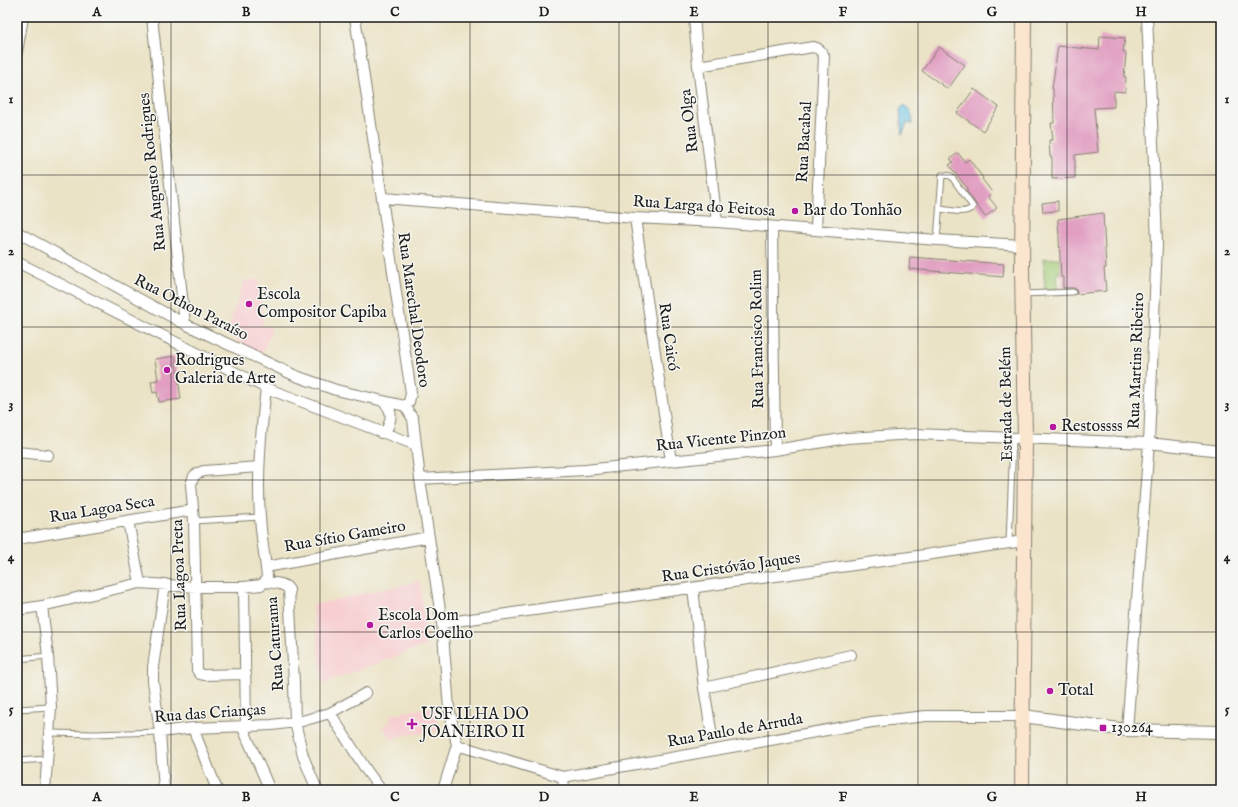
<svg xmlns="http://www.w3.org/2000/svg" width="1238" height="807" font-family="'IM FELL English',serif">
  <rect width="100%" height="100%" fill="#f6f6f2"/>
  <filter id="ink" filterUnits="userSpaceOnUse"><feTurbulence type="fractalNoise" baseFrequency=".025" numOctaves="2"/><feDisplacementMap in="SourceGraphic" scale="8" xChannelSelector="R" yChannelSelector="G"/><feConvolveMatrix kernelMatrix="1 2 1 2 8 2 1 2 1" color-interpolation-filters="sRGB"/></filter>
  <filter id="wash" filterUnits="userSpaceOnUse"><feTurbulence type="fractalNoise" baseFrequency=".012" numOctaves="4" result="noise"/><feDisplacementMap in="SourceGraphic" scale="16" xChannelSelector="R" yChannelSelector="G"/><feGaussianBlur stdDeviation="0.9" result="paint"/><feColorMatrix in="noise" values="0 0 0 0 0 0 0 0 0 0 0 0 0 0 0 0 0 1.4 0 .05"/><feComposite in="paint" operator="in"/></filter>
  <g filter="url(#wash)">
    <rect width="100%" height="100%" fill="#ebe3c6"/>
    <path fill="#f7cfd1" d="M 259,279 L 263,326 L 272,328 L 262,354 L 226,334 L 244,281 Z
      M 420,581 L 427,645 L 323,683 L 312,605 Z
      M 436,706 L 438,731 L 398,736 L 391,739 L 383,726 L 391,722 L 390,715 Z"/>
    <path fill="#a2ca76" stroke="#5f7349" d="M 1061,258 L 1063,272 L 1057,273 L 1058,289 L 1045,290 L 1043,259 Z"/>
    <path fill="#67c1e4" stroke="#426e80" d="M 904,105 C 911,110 914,116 912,124 L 907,123 L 902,135 L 900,110 Z"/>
    <g id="blocks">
      <path fill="#e19ec1" d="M 1100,36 L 1125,38 L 1123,52 L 1126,53 L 1124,77 L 1126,77 L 1125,92 L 1114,91 L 1114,107 L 1094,108 L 1098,152 L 1075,155 L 1075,178 L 1052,179 L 1052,157 L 1050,157 L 1049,140 L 1053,140 L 1051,123 L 1054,123 L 1053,89 L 1052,89 L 1058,46 L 1099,50 Z
        M 939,47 L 965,65 L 948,89 L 922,71 Z
        M 974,89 L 999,107 L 983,131 L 957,113 Z
        M 958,153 L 965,162 L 969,159 L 983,178 L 982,179 L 992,192 L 988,196 L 997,208 L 985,217 L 966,190 L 967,188 L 949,165 L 953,162 L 950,159 Z
        M 1058,201 L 1058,211 L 1043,212 L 1042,203 Z
        M 1103,213 L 1106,268 L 1104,268 L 1106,291 L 1076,294 L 1077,290 L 1074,288 L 1063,288 L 1063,277 L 1061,277 L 1058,219 Z
        M 910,257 L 1004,264 L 1003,277 L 909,269 Z
        M 175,356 L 181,399 L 159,402 L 157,392 L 153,393 L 151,381 L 158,380 L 155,359 Z"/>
    </g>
  </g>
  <g filter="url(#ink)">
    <use href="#blocks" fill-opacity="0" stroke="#848071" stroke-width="1"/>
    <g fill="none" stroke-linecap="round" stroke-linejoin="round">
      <g stroke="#848071" stroke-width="7">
        <path id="service" d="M 937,240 L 942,175 L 951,176 L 973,207 C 965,215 950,210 940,209
          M 1023,294 L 1073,292
          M 194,521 L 260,517
          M 1009,543 L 1013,438
          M 17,659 L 48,656
          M 17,709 L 51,707
          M 50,733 L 95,734 L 160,732
          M 17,761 L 48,759"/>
      </g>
      <g stroke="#848071" stroke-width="12">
        <path id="minor" d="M 152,17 L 185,324
          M 355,17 L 411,393 L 409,402 L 405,406
          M 694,17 L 698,66 L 717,222
          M 17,52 L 23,17
          M 698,66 L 813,47 C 819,48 821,51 824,56 L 816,229
          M 383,198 L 635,218 L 717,222 L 937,240 L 1023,245
          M 635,218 L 671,461
          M 772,227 L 775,450
          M 17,232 L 185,324 L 296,376 L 336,390 L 405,406
          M 17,262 L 266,388 L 416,445
          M 405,406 L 413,419 L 420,479 L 442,623 L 449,708 L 457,745
          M 381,433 L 387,429 C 392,418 393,409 382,401
          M 17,452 L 48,455
          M 420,479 L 585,470 L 775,450 L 847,438 L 915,434 L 1149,443 L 1221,451
          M 128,521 L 140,583
          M 17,539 L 193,510
          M 266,567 L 429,537
          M 265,582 C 273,583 285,582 289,590 L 294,682 L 295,722 L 303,756 L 317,790
          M 265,582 L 267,577 C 265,557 261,537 260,516 C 257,474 261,431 266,388
          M 244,587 L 246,726
          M 693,588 L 704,688 L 712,736
          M 42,606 L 48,656 L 51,707 L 45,790
          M 17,610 L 42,606 L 140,583 L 196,587 L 244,587 L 261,585 L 265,582
          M 442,623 L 1024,541
          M 246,674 L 204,675 L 200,674 L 197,670 L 194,521 L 191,484 L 194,476 L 198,473 L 204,471 L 259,467
          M 704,688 L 851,655
          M 330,713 L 367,771 L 381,790
          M 242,726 L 270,790
          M 193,728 L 217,790
          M 1127,730 L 1149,443 L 1157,243 L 1154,164 L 1147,17
          M 160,732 L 193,728 L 272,725 L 302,721 L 330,713 L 366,693
          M 457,745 L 563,777 L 872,722 L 926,716 L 1023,716
          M 563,777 L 564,790
          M 164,790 L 160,732 L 153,681 L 153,667 L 165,584
          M 443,790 L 457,745"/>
      </g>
      <g stroke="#848071" stroke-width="14">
        <path id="tertiary" d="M 1023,716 L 1127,730 L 1221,732"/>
      </g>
      <g stroke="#848071" stroke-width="16">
        <path id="secondary" d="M 1022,790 L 1025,438 L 1022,271 L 1024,17"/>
      </g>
      <use href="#service" stroke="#fff" stroke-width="5"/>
      <use href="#minor" stroke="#fff" stroke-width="10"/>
      <use href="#tertiary" stroke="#fff" stroke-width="12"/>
      <use href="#secondary" stroke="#fbe5cf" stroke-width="14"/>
    </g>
  </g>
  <path fill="none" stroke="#1c1c1c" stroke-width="1" stroke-opacity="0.55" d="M 171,17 L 171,790M 320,17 L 320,790M 470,17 L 470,790M 619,17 L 619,790M 768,17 L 768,790M 918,17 L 918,790M 1067,17 L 1067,790M 17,175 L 1221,175M 17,327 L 1221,327M 17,480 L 1221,480M 17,632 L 1221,632"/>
  <g fill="#b5179e" stroke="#f6f6f2" stroke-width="1.5">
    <circle cx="795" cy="211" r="4"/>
    <circle cx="249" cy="304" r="4"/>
    <circle cx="167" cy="370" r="4"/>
    <circle cx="1053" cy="427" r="4"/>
    <circle cx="370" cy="625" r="4"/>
    <circle cx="1050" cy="691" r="4"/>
    <path d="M410 718h4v4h4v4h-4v4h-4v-4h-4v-4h4z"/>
    <rect x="1099" y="724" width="8" height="8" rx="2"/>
  </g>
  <g text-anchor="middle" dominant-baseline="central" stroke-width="3" stroke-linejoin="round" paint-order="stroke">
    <g font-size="16" fill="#1c1c1c" stroke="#f6f6f2">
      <text transform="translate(690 121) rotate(-97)">Rua Olga</text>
      <text transform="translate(805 142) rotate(-87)">Rua Bacabal</text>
      <text transform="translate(153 172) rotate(-96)">Rua Augusto Rodrigues</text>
      <text transform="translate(704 207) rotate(4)">Rua Larga do Feitosa</text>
      <text transform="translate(191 308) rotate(27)">Rua Othon Paraíso</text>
      <text transform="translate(413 310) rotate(82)">Rua Marechal Deodoro</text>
      <text transform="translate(668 337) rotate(82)">Rua Caicó</text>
      <text transform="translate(758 339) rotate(-91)">Rua Francisco Rolim</text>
      <text transform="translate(1137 361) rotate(-88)">Rua Martins Ribeiro</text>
      <text transform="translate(1007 404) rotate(-91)">Estrada de Belém</text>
      <text transform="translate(721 440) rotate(-6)">Rua Vicente Pinzon</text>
      <text transform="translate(102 510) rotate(-9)">Rua Lagoa Seca</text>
      <text transform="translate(345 537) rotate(-10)">Rua Sítio Gameiro</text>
      <text transform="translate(731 568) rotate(-8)">Rua Cristóvão Jaques</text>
      <text transform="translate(180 575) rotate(-92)">Rua Lagoa Preta</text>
      <text transform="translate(276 644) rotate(-94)">Rua Caturama</text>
      <text transform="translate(210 714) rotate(-4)">Rua das Crianças</text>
      <text transform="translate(735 731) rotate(-10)">Rua Paulo de Arruda</text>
    </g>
    <g font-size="16" fill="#1c1c1c" stroke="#f6f6f2" text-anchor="start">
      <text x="803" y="211">Bar do Tonhão</text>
      <text x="257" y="295">Escola<tspan x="257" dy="18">Compositor Capiba</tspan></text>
      <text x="175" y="361">Rodrigues<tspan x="175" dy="18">Galeria de Arte</tspan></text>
      <text x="1061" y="427">Restossss</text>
      <text x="378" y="616">Escola Dom<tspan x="378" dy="18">Carlos Coelho</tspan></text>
      <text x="1058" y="691">Total</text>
      <text x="421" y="715">USF ILHA DO<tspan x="421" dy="18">JOANEIRO II</tspan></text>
      <text x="1111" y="728">130264</text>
    </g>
  </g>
  <rect width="1238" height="807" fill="none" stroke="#f6f6f2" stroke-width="44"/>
  <rect x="22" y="22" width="1194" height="763" fill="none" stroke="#1c1c1c" stroke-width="1.5"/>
  <g font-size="13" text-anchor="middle" font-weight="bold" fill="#1c1c1c">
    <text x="97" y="16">A</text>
    <text x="246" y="16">B</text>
    <text x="395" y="16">C</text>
    <text x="544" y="16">D</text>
    <text x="694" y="16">E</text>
    <text x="843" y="16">F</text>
    <text x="992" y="16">G</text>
    <text x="1141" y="16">H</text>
    <text x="11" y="103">1</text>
    <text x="1227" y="103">1</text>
    <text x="11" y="255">2</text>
    <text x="1227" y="255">2</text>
    <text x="11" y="408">3</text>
    <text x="1227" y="408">3</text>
    <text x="11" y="561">4</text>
    <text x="1227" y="561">4</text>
    <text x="11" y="713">5</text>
    <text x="1227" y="713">5</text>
    <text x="97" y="801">A</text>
    <text x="246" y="801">B</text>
    <text x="395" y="801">C</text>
    <text x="544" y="801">D</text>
    <text x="694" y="801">E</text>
    <text x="843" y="801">F</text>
    <text x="992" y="801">G</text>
    <text x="1141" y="801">H</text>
  </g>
</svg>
